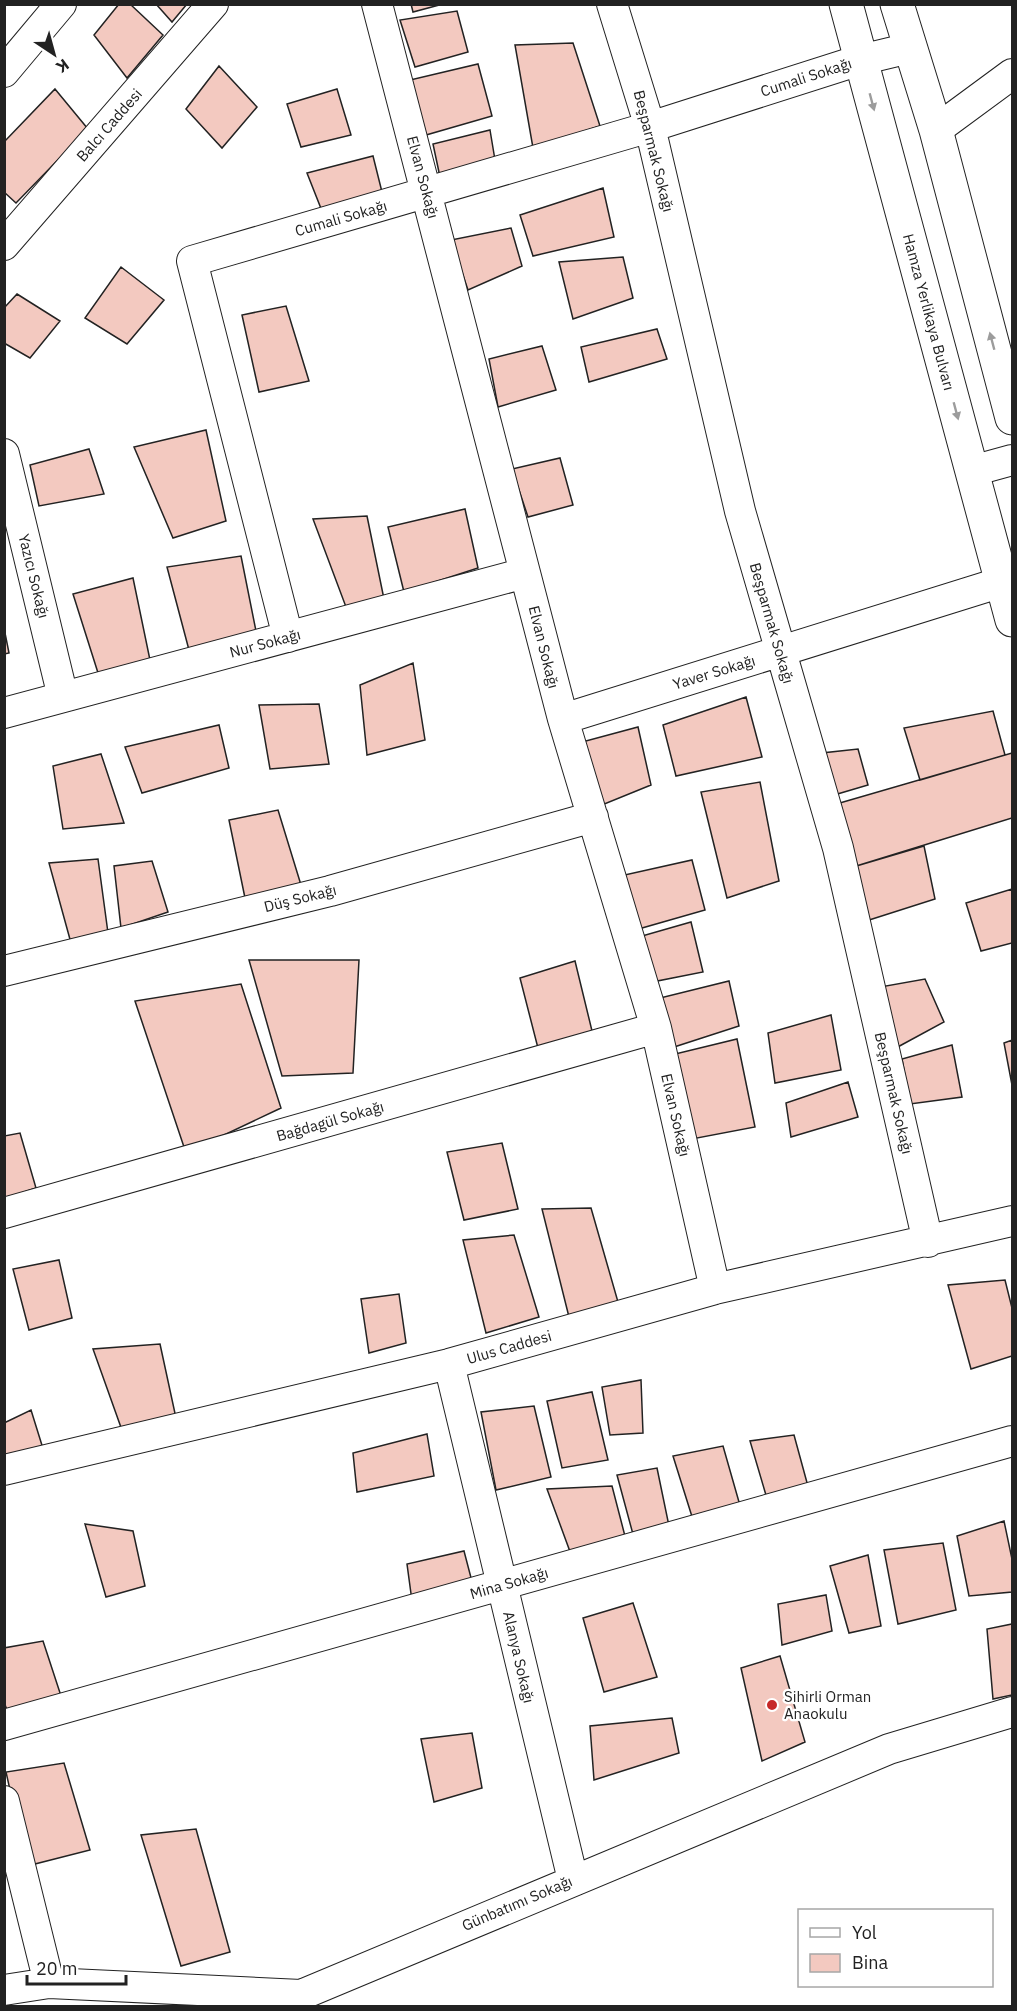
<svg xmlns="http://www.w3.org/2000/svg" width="1017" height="2011" font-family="'IBM Plex Sans',sans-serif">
  <rect width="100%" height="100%" fill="#fff"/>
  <path fill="#f3c9c0" stroke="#222" stroke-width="1.5" d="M 119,4 L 130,4 L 163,35 L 127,78 L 94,35 Z
    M 156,4 L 187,4 L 172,22 Z
    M 411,4 L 443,4 L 413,12 Z
    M 457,11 L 468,52 L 415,67 L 400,20 Z
    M 573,43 L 600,126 L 533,148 L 515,45 Z
    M 478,64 L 492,116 L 426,135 L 410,80 Z
    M 219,66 L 257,107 L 222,148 L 186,109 Z
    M 55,89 L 88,129 L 16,203 L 4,192 L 4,142 Z
    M 337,89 L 351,135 L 301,147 L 287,104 Z
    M 490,130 L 495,160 L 440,177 L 433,144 Z
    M 373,156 L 382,192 L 322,211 L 307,173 Z
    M 603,188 L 614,237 L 533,256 L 520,215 Z
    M 511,228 L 522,266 L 468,290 L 451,240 Z
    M 623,257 L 633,298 L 573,319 L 559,262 Z
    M 121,267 L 164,300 L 127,344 L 85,318 Z
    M 17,294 L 60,321 L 30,358 L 4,343 L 4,308 Z
    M 286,306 L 309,381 L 259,392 L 242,315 Z
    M 657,329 L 667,359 L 589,382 L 581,347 Z
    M 542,346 L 556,390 L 498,407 L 489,359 Z
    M 206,430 L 226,521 L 173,538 L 134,447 Z
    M 89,449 L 104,494 L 39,506 L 30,465 Z
    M 560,458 L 573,505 L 528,517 L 512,469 Z
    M 465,509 L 478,568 L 404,592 L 388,527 Z
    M 367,516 L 384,599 L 346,607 L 313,519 Z
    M 241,556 L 256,631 L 189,650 L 167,567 Z
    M 133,578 L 150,660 L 99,676 L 73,594 Z
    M 4,628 L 9,653 L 4,654 Z
    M 413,663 L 425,740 L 367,755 L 360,685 Z
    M 746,697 L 762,757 L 676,776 L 663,725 Z
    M 319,704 L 329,764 L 270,769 L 259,705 Z
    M 993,711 L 1005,755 L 920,780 L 904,728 Z
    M 219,725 L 229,768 L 142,793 L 125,747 Z
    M 638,727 L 651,785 L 597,807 L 582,742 Z
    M 858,749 L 868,785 L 834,795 L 822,753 Z
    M 1012,753 L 1012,818 L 853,867 L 826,807 Z
    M 101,754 L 124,823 L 63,829 L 53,766 Z
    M 760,782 L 779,881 L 727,898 L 701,792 Z
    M 278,810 L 301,885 L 245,898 L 229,820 Z
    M 924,846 L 935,899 L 866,921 L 853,867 Z
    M 98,859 L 108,933 L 71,943 L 49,863 Z
    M 692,860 L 705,910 L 635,930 L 620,876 Z
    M 152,861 L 168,912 L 121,928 L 114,866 Z
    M 1012,889 L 1012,943 L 981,951 L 966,903 Z
    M 691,922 L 703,972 L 652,982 L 642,936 Z
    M 249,960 L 359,960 L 353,1073 L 282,1076 Z
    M 575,961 L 593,1035 L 539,1052 L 520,978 Z
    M 925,979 L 944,1022 L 894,1049 L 880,987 Z
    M 729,981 L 739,1026 L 671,1048 L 656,999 Z
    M 241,984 L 281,1108 L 186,1153 L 135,1001 Z
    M 831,1015 L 841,1070 L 775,1083 L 768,1033 Z
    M 737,1039 L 755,1127 L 692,1139 L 671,1055 Z
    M 1012,1040 L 1012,1085 L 1004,1043 Z
    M 952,1045 L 962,1097 L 910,1104 L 902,1059 Z
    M 848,1082 L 858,1117 L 791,1137 L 786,1103 Z
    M 20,1133 L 36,1188 L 4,1199 L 4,1136 Z
    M 502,1143 L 518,1209 L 464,1220 L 447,1152 Z
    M 591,1208 L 618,1302 L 569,1317 L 542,1209 Z
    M 514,1235 L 539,1317 L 486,1333 L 463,1240 Z
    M 59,1260 L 72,1318 L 29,1330 L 13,1269 Z
    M 1005,1280 L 1012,1308 L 1012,1356 L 971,1369 L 948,1285 Z
    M 399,1294 L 406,1343 L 369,1353 L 361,1299 Z
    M 160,1344 L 176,1418 L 123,1433 L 93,1349 Z
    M 641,1380 L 643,1433 L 610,1435 L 602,1387 Z
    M 592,1392 L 608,1460 L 562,1468 L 547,1401 Z
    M 534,1406 L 551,1477 L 496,1490 L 481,1412 Z
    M 31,1410 L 45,1455 L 4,1464 L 4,1423 Z
    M 427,1434 L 434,1476 L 357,1492 L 353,1453 Z
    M 794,1435 L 809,1490 L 768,1502 L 750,1441 Z
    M 723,1446 L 741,1509 L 694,1523 L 673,1456 Z
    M 657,1468 L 669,1526 L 634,1538 L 617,1475 Z
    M 612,1486 L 626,1540 L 572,1557 L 547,1489 Z
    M 1004,1521 L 1012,1559 L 1012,1592 L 969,1596 L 957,1536 Z
    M 85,1524 L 133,1531 L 145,1586 L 106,1597 Z
    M 943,1543 L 956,1610 L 898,1624 L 884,1550 Z
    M 464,1551 L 475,1593 L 412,1601 L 407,1564 Z
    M 868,1555 L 881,1626 L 849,1633 L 830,1566 Z
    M 826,1595 L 832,1631 L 782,1645 L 778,1604 Z
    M 633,1603 L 657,1677 L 604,1692 L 583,1618 Z
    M 1012,1624 L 1012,1695 L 993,1699 L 987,1629 Z
    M 43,1641 L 63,1702 L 10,1718 L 4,1702 L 4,1648 Z
    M 780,1656 L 805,1742 L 762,1761 L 741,1668 Z
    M 672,1718 L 679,1753 L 594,1780 L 590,1726 Z
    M 472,1733 L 482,1788 L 434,1802 L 421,1739 Z
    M 64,1763 L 90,1850 L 27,1866 L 6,1772 Z
    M 196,1829 L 230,1952 L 181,1966 L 141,1835 Z"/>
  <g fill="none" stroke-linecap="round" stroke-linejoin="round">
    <g stroke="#222" stroke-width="32">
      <path id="street" d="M 377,4 L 563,719 L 656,1028 L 715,1289
        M 612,4 L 650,127 L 740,511 L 838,848 L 928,1242
        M 4,72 L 61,4
        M 936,130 L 1012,74
        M 4,245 L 213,4
        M 4,454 L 63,697
        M 972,471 L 1012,460
        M 288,637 L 192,261 L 650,127 L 860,60 L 910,48
        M 4,713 L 525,573
        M 563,719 L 1002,582
        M 4,971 L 330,891 L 593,817
        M 4,1213 L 656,1028
        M 449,1364 L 573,1880
        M 4,1470 L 449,1364 L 715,1289 L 1012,1221
        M 4,1725 L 1012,1441
        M 4,1801 L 49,1983
        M 4,1990 L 49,1983 L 301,1995 L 889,1749 L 1012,1712"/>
    </g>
    <g stroke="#222" stroke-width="35">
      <path id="secondary" d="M 846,4 L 1012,620
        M 897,4 L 936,130 L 1012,418"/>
    </g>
    <use href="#street" stroke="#fff" stroke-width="30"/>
    <use href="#secondary" stroke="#fff" stroke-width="33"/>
  </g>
  <defs><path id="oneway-solid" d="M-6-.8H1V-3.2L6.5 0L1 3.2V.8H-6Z" transform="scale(1.5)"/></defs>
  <g fill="#9c9c9c">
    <use href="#oneway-solid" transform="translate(872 102) rotate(75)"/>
    <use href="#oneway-solid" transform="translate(992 341) rotate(-105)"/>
    <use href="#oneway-solid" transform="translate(956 411) rotate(75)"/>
  </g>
  <circle fill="#c62828" stroke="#fff" stroke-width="2" cx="772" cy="1705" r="6"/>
  <g text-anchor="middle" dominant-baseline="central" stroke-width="4.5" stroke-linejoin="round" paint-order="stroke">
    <g font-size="15" fill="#222" stroke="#fff">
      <text transform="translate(806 77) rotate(-18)">Cumali Sokağı</text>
      <text transform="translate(109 125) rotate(-49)">Balcı Caddesi</text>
      <text transform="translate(654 151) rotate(76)">Beşparmak Sokağı</text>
      <text transform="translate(423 177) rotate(75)">Elvan Sokağı</text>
      <text transform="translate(341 218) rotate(-16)">Cumali Sokağı</text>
      <text transform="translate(929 312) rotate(75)">Hamza Yerlikaya Bulvarı</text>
      <text transform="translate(34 576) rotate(76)">Yazıcı Sokağı</text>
      <text transform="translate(772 623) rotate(74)">Beşparmak Sokağı</text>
      <text transform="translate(265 643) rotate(-15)">Nur Sokağı</text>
      <text transform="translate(544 647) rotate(76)">Elvan Sokağı</text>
      <text transform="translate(714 672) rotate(-17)">Yaver Sokağı</text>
      <text transform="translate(300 898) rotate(-14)">Düş Sokağı</text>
      <text transform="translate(894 1093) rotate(77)">Beşparmak Sokağı</text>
      <text transform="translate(676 1115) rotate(77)">Elvan Sokağı</text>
      <text transform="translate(330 1121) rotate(-16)">Bağdagül Sokağı</text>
      <text transform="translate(509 1347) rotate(-16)">Ulus Caddesi</text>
      <text transform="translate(509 1583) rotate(-16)">Mina Sokağı</text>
      <text transform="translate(519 1657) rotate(77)">Alanya Sokağı</text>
      <text transform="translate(517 1903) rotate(-23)">Günbatımı Sokağı</text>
    </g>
    <g font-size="15" fill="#222" stroke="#fff" text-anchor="start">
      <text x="784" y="1696">Sihirli Orman<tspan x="784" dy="17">Anaokulu</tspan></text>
    </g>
  </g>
  <rect width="1017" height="2011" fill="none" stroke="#222222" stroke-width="12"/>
  <rect x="798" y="1909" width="195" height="78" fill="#ffffff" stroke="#a7a7a7" stroke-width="1.5"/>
  <rect x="810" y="1928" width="30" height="9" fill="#ffffff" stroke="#a7a7a7" stroke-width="1.5"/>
  <text x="852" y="1939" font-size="18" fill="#222222">Yol</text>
  <rect x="810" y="1954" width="30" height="18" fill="#f3c9c0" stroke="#a7a7a7" stroke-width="1.5"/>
  <text x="852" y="1969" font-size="18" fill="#222222">Bina</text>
  <g transform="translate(54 54) rotate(144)" stroke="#ffffff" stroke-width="4.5" paint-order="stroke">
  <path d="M0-4.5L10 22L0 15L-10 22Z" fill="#222222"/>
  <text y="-9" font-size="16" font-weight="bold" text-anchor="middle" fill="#222222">K</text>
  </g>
  <path d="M27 1975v9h99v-9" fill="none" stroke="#222222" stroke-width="3"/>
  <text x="36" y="1975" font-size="18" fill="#222222" stroke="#ffffff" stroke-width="4.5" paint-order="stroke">20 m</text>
</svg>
